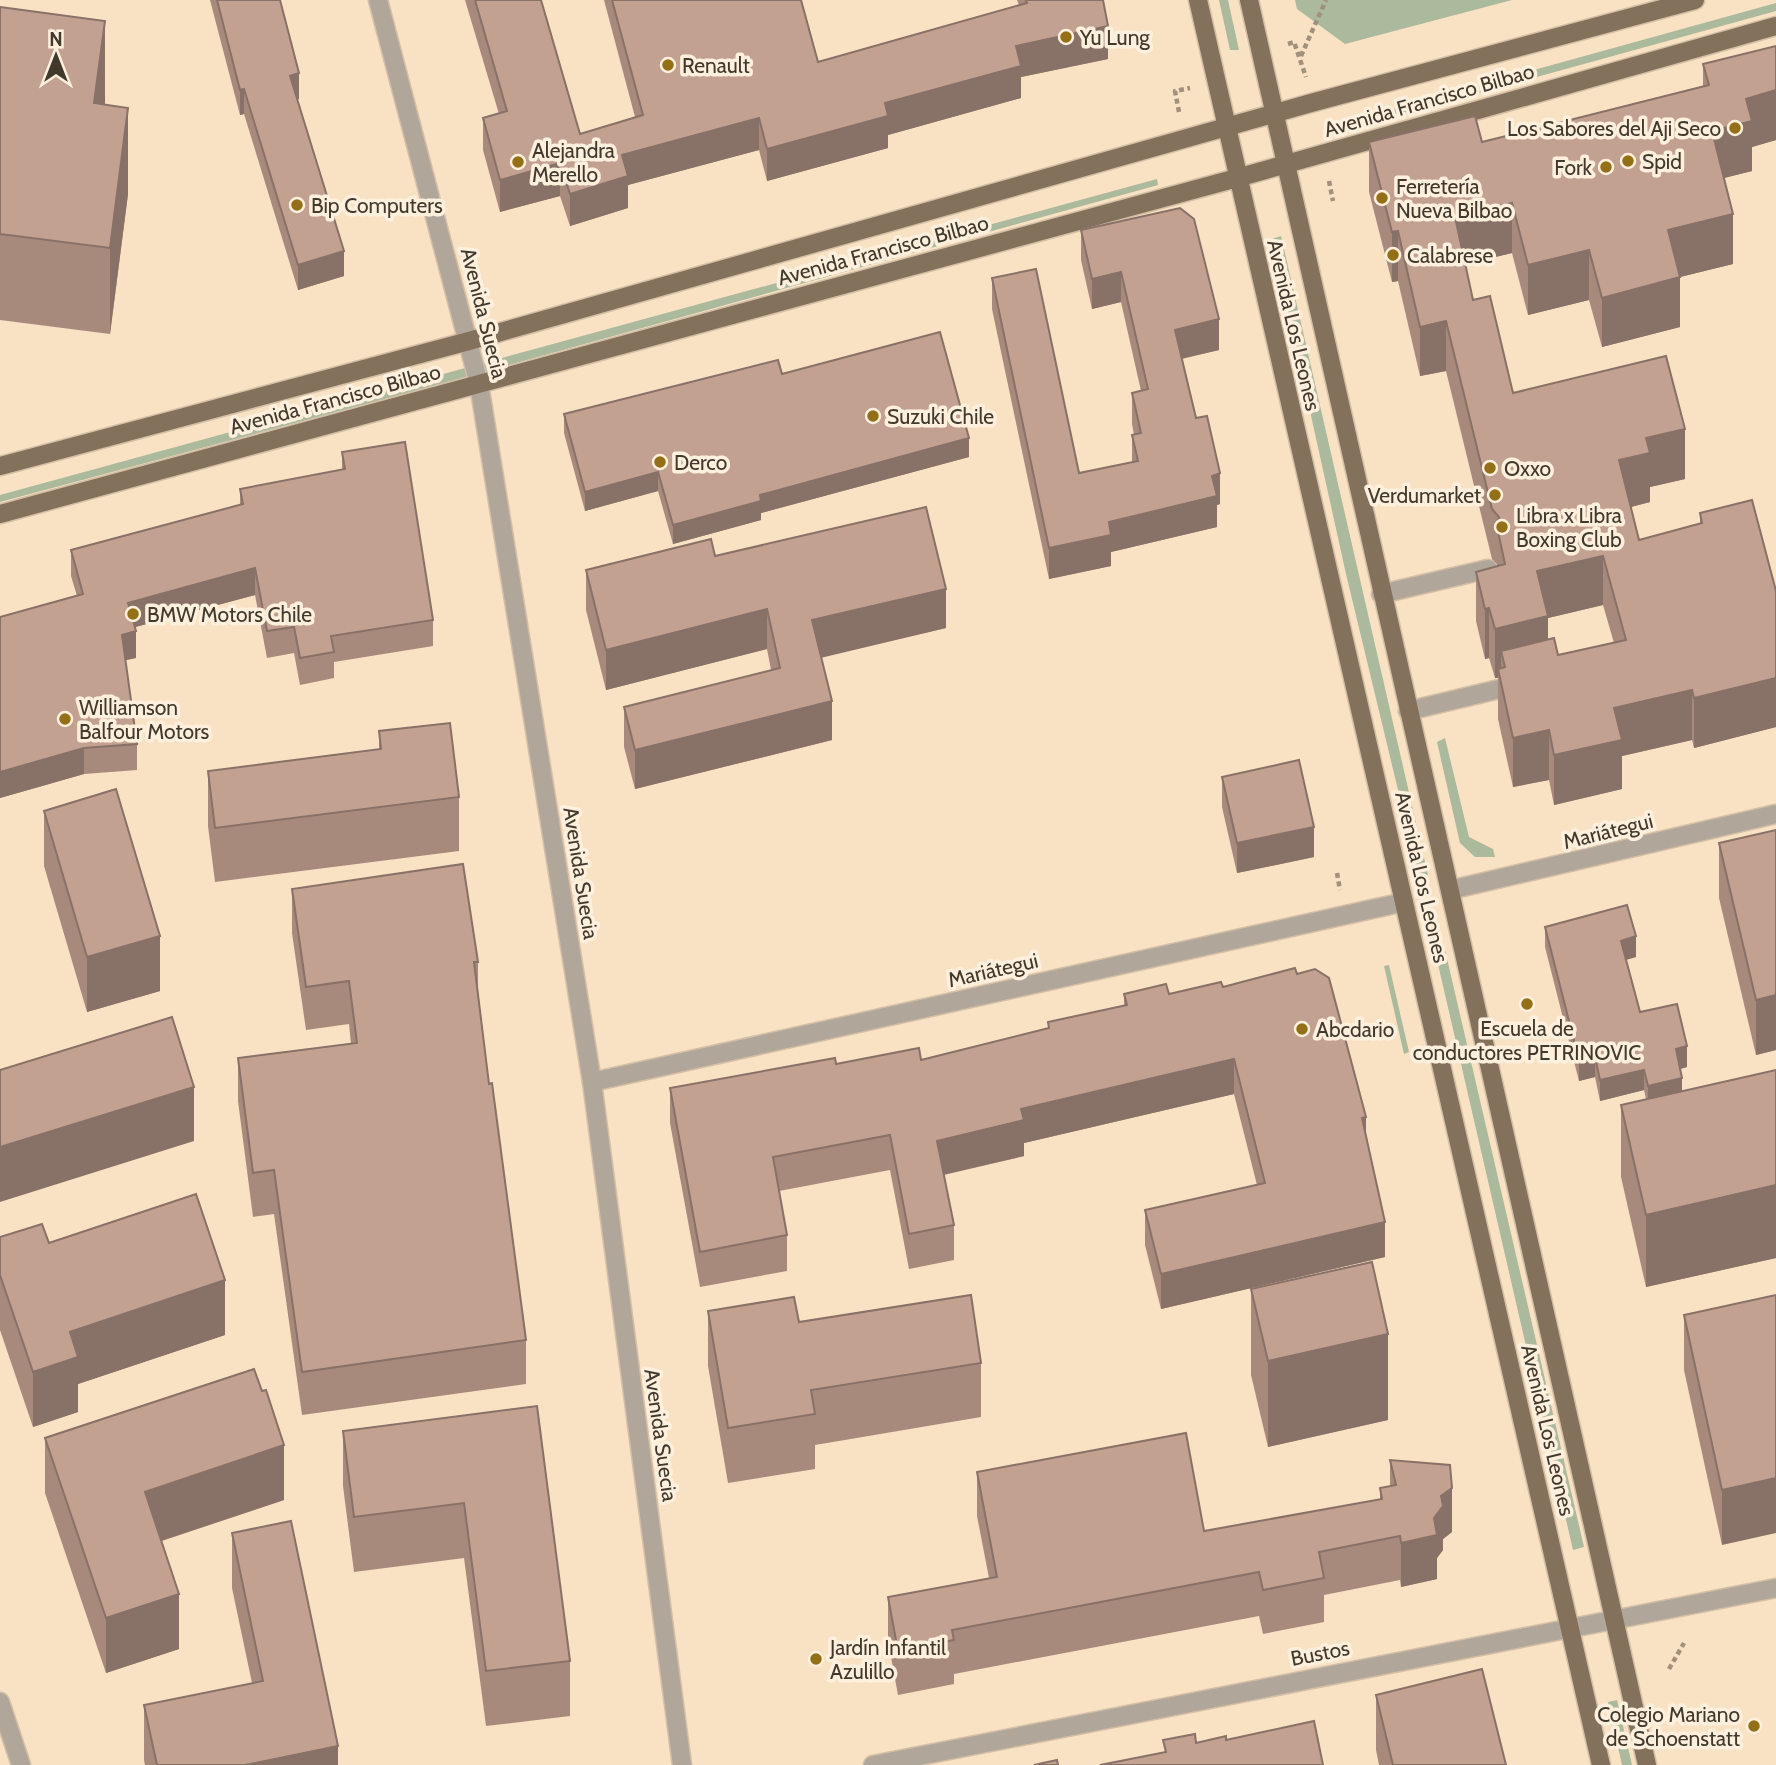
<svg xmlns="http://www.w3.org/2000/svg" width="1776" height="1765" font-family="Cabin,sans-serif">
  <rect width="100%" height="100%" fill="#f9e1c4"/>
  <path fill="#abb99d" d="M 1219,0 L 1228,0 L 1239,50 L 1230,50 Z
    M 1295,0 L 1512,0 L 1345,44 L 1297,9 Z
    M 1776,3 L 1776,11 L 1345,130 L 1343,123 Z
    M 1157,179 L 1158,185 L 415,391 L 0,502 L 0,495 Z
    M 1281,236 L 1428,875 L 1419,877 L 1346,574 L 1272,239 Z
    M 1445,738 L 1469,837 L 1493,849 L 1495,857 L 1475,857 L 1460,843 L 1437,742 Z
    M 1445,950 L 1584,1547 L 1573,1550 L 1435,951 Z
    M 1389,965 L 1409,1052 L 1404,1054 L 1384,966 Z
    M 1617,1700 L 1632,1765 L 1622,1765 L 1608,1702 Z"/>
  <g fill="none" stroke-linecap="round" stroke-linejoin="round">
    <g stroke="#d4bfa6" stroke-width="21">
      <path id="service" d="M 1381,594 L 1488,569
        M 1408,711 L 1520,684"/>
    </g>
    <g stroke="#d4bfa6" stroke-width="21">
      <path id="minor" d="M 1450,890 L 1776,814
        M 592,1082 L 1404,902
        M 873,1765 L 1776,1588"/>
    </g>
    <g stroke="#d4bfa6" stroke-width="21">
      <path id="tertiary" d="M 378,0 L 479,384 L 592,1082 L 682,1765
        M 0,1702 L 21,1765"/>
    </g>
    <g stroke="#d4bfa6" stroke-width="21">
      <path id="primary" d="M 1198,0 L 1601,1765
        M 1249,0 L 1647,1765
        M 0,466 L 469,341 L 1311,103 L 1695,0
        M 0,514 L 1237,178 L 1776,26"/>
    </g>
    <path stroke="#a1907b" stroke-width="4.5" stroke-dasharray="5 3.5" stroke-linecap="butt" d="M 1288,44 L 1294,42 L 1306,77
      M 1301,56 L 1326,0
      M 1179,112 L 1175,91 L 1190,88
      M 1329,181 L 1333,201
      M 1337,873 L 1340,890
      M 1669,1669 L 1684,1643"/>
    <use href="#service" stroke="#b0a69a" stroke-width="18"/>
    <use href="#minor" stroke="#b0a69a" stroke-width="18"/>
    <use href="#tertiary" stroke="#b0a69a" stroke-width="18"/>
    <use href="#primary" stroke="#84715b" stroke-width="18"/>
  </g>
  <path fill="#a88a7d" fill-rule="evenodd" d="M 210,0 L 280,0 L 299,99 L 297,99 L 344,276 L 298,290 L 244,114 L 240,115 Z
    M 465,0 L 541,0 L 580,134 L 635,117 L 604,0 L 801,0 L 818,62 L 1019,5 L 1017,0 L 1103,0 L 1108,59 L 1021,77 L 1021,98 L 888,135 L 888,148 L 767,181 L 759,150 L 628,185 L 628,208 L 570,226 L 560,196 L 500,212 L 483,150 L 483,118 L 499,114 Z
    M 0,7 L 105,104 L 128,194 L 110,334 L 0,320 Z
    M 1776,46 L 1776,140 L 1752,147 L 1752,171 L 1724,178 L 1733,264 L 1680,277 L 1680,327 L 1602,347 L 1589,300 L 1528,315 L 1512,253 L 1465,264 L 1473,300 L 1513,393 L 1685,479 L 1650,487 L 1650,502 L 1631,507 L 1639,540 L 1700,524 L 1700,513 L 1776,591 L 1776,727 L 1694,748 L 1692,740 L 1622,756 L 1622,789 L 1554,805 L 1549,780 L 1513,787 L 1498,719 L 1498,678 L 1495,678 L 1489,658 L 1485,659 L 1476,621 L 1476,572 L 1497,566 L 1497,564 L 1492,559 L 1446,371 L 1420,376 L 1398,281 L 1392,282 L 1369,192 L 1369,142 L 1482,142 L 1703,86 L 1703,64 ZM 1603,605 L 1614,643 L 1558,655 L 1548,639 L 1548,618 Z
    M 1081,230 L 1219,350 L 1182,359 L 1196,418 L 1220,504 L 1217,505 L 1217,527 L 1111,552 L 1111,566 L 1049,579 L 992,309 L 992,278 L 1079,473 L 1132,462 L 1132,435 L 1134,435 L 1132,424 L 1132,393 L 1141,391 L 1121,302 L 1092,309 L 1081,260 Z
    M 782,374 L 969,457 L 761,513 L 761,520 L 673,544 L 658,491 L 585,511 L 564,433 L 564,414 Z
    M 342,452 L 433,620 L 433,646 L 334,662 L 334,678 L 300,685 L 294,653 L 267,658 L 255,595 L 135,627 L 136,658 L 125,660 L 137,744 L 137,770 L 84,774 L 0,798 L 0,617 L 77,596 L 71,576 L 71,550 L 240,505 L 240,489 L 342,470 Z
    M 715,556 L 946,628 L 821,657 L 832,740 L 635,789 L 624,747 L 624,707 L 771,670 L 767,649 L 606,690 L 586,610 L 586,570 Z
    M 379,731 L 459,797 L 459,851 L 215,882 L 208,826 L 208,771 L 379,750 Z
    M 1222,777 L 1314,857 L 1237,873 L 1222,807 Z
    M 44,811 L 160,991 L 87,1012 L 44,866 Z
    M 1776,830 L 1776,1050 L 1756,1055 L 1719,898 L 1719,843 Z
    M 292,889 L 478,962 L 478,990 L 489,1084 L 526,1340 L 526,1384 L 302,1415 L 274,1214 L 253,1217 L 238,1101 L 238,1058 L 351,1044 L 349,1024 L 306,1030 L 292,933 Z
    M 1545,927 L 1636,957 L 1626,960 L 1640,1012 L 1687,1067 L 1680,1069 L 1682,1091 L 1776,1070 L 1776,1258 L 1646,1287 L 1621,1177 L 1621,1105 L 1646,1099 L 1644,1090 L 1600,1101 L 1595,1077 L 1579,1081 L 1545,947 Z
    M 1297,974 L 1366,1138 L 1385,1257 L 1161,1309 L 1145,1245 L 1145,1210 L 1257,1185 L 1234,1094 L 1024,1143 L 1024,1156 L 944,1175 L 954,1225 L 954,1260 L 909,1269 L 890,1170 L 779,1191 L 787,1235 L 787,1271 L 700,1287 L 670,1123 L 670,1088 L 836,1064 L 921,1060 L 1048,1029 L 1048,1022 L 1124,1006 L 1124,994 L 1169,994 L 1223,987 Z
    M 0,1237 L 49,1243 L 225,1335 L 78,1384 L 78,1412 L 33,1427 L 0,1330 Z
    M 1251,1289 L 1388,1420 L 1268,1447 L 1251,1375 Z
    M 1776,1295 L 1722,1545 L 1684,1370 L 1684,1315 Z
    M 708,1311 L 799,1322 L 981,1363 L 981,1417 L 815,1445 L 815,1469 L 728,1483 L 708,1366 Z
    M 537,1406 L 570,1661 L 570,1716 L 486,1726 L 464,1558 L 354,1572 L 343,1486 L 343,1431 Z
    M 45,1438 L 284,1500 L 162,1541 L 179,1649 L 106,1673 L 45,1493 Z
    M 1390,1460 L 1452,1532 L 1443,1539 L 1443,1550 L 1437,1558 L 1437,1579 L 1401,1587 L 1400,1580 L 1324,1595 L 1324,1622 L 1263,1634 L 1259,1616 L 954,1674 L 954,1684 L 898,1695 L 888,1641 L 888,1597 L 989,1578 L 977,1516 L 977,1472 L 1204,1531 L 1380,1499 L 1380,1488 L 1390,1486 Z
    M 232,1533 L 338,1765 L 145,1765 L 144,1760 L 144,1705 L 252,1683 L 232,1588 Z
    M 1376,1695 L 1506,1765 L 1379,1765 L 1376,1750 Z"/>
  <path fill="#887166" d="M 105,21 L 105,107 L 94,103 Z
    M 1108,26 L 1108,59 L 1021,77 L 1021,98 L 888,135 L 888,148 L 767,181 L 767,149 L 1016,46 Z
    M 299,73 L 299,99 L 290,101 L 290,76 Z
    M 244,89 L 244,114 L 240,115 L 240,90 Z
    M 1776,90 L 1776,140 L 1752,147 L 1752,171 L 1712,181 L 1712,131 L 1746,99 Z
    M 128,108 L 128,194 L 110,334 L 110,248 Z
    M 759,118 L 759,150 L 628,185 L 628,208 L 570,226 L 570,194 L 622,155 Z
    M 560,163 L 560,196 L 500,212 L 500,180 Z
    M 1512,203 L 1512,253 L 1455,267 L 1455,217 Z
    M 1733,214 L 1733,264 L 1680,277 L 1680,327 L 1602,347 L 1602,298 L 1668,230 Z
    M 1398,231 L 1398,281 L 1392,282 L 1392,232 Z
    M 1589,250 L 1589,300 L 1528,315 L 1528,265 Z
    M 344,251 L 344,276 L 298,290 L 298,265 Z
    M 1121,272 L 1121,302 L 1092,309 L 1092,279 Z
    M 1219,319 L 1219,350 L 1175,360 L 1175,330 Z
    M 1446,321 L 1446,371 L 1420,376 L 1420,327 Z
    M 1685,429 L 1685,479 L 1650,487 L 1650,502 L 1619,510 L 1619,460 L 1646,438 Z
    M 969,438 L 969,457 L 761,513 L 761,520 L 673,544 L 673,525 L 760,495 Z
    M 658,472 L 658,491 L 585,511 L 585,492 Z
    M 1220,473 L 1220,504 L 1217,505 L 1217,527 L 1111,552 L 1111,566 L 1049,579 L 1049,548 Z
    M 1603,556 L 1603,605 L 1548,618 L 1548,666 L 1505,667 L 1501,651 L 1501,677 L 1498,669 L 1498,678 L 1495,678 L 1495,629 L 1537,571 Z
    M 255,568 L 255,595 L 128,629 L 128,603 Z
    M 946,589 L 946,628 L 812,660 L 812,620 Z
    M 1489,608 L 1489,658 L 1485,659 L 1485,609 Z
    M 767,609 L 767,649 L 606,690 L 606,650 Z
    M 136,631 L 136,658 L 122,661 L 122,635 Z
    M 1776,678 L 1776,727 L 1694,748 L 1694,698 Z
    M 1692,690 L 1692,740 L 1622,756 L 1622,789 L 1554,805 L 1554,755 L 1614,708 Z
    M 832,701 L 832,740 L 635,789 L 635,750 Z
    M 1549,730 L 1549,780 L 1513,787 L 1513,738 Z
    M 84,748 L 84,774 L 0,798 L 0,772 Z
    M 1314,827 L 1314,857 L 1237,873 L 1237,843 Z
    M 160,936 L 160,991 L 87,1012 L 87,957 Z
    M 1636,936 L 1636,957 L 1621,961 L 1621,941 Z
    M 1776,995 L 1776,1050 L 1756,1055 L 1756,1000 Z
    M 1687,1046 L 1687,1067 L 1676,1070 L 1676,1049 Z
    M 1595,1057 L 1595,1077 L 1579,1081 L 1579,1060 Z
    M 1234,1059 L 1234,1094 L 1024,1143 L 1024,1156 L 937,1176 L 937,1141 L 1021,1109 Z
    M 1644,1070 L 1644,1090 L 1600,1101 L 1600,1080 Z
    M 1682,1078 L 1682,1099 L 1648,1107 L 1648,1086 Z
    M 194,1087 L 194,1141 L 0,1202 L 0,1147 Z
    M 1366,1117 L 1366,1152 L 1362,1118 Z
    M 1776,1185 L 1776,1258 L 1646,1287 L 1646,1215 Z
    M 1385,1222 L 1385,1257 L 1161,1309 L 1161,1274 Z
    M 225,1280 L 225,1335 L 78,1384 L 78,1412 L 33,1427 L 33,1372 L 70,1332 Z
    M 1388,1334 L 1388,1420 L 1268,1447 L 1268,1361 Z
    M 284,1445 L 284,1500 L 145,1546 L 145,1492 Z
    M 1776,1478 L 1776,1533 L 1722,1545 L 1722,1490 Z
    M 1452,1488 L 1452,1532 L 1443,1539 L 1443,1550 L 1437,1558 L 1437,1579 L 1401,1587 L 1401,1543 L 1441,1496 Z
    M 179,1594 L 179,1649 L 106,1673 L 106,1618 Z
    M 338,1746 L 338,1765 L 245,1765 Z"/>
  <path fill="#c3a191" stroke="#887166" stroke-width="2" d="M 217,0 L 280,0 L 299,73 L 290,76 L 344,251 L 298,265 L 244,89 L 240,90 Z
    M 475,0 L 541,0 L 580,134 L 643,115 L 612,0 L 801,0 L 818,62 L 1027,3 L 1026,0 L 1103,0 L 1108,26 L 1016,46 L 1021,66 L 885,103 L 888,116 L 767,149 L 759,118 L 622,155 L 628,176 L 570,194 L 560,163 L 500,180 L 483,118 L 507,111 Z
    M 0,7 L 105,21 L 94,103 L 128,108 L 110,248 L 0,234 Z
    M 1776,46 L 1776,90 L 1746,99 L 1752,121 L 1712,131 L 1733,214 L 1668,230 L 1680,277 L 1602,298 L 1589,250 L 1528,265 L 1512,203 L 1455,217 L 1473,300 L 1490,296 L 1513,393 L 1666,356 L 1685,429 L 1646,438 L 1650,453 L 1619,460 L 1639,540 L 1702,523 L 1700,513 L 1752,500 L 1776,591 L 1776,678 L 1694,698 L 1692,690 L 1614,708 L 1622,740 L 1554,755 L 1549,730 L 1513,738 L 1498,669 L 1505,667 L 1501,651 L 1554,638 L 1558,655 L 1626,640 L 1603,556 L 1537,571 L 1548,616 L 1495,629 L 1489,608 L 1485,609 L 1476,572 L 1505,564 L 1497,527 L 1499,517 L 1492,509 L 1446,321 L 1420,327 L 1398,231 L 1392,232 L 1369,142 L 1475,116 L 1482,142 L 1709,85 L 1703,64 Z
    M 1180,208 L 1194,219 L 1219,319 L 1175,330 L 1196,418 L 1207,416 L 1220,473 L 1212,476 L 1217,496 L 1109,522 L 1111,535 L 1049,548 L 992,278 L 1036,269 L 1079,473 L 1138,461 L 1132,435 L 1141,433 L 1132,393 L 1148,389 L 1121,272 L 1092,279 L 1081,230 Z
    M 940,332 L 969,438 L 760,495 L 761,501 L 673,525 L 658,472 L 585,492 L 564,414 L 778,360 L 782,374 Z
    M 405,442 L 433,620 L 331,636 L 334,652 L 300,658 L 294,627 L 267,631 L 255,568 L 128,603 L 136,631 L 122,635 L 137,744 L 84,748 L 0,772 L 0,617 L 83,594 L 71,550 L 243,504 L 240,489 L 345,469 L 342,452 Z
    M 926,507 L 946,589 L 812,620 L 832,701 L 635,750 L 624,707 L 780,668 L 767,609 L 606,650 L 586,570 L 711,539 L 715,556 Z
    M 450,723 L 459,797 L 215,828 L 208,771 L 381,749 L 379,731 Z
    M 1299,760 L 1314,827 L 1237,843 L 1222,777 Z
    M 116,789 L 160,936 L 87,957 L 44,811 Z
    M 1776,830 L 1776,995 L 1756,1000 L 1719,843 Z
    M 463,864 L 478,962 L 474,962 L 489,1084 L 492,1083 L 526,1340 L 302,1372 L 274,1170 L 253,1173 L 238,1058 L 357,1043 L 349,981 L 306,987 L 292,889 Z
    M 1627,905 L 1636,936 L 1621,941 L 1640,1012 L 1677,1004 L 1687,1046 L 1676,1049 L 1682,1078 L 1648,1086 L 1644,1070 L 1600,1080 L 1595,1057 L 1579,1060 L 1545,927 Z
    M 1295,968 L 1297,974 L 1315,969 L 1329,978 L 1366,1117 L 1362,1118 L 1385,1222 L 1161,1274 L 1145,1210 L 1265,1183 L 1234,1059 L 1021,1109 L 1024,1120 L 937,1141 L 954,1225 L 909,1234 L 890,1135 L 773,1157 L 787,1235 L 700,1252 L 670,1088 L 835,1058 L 836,1064 L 919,1048 L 921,1060 L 1049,1028 L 1048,1022 L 1127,1005 L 1124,994 L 1166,984 L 1169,994 L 1221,982 L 1223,987 Z
    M 172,1017 L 194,1087 L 0,1147 L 0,1070 Z
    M 1776,1070 L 1776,1185 L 1646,1215 L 1621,1105 Z
    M 196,1194 L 225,1280 L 70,1332 L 78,1357 L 33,1372 L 0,1275 L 0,1237 L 42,1224 L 49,1243 Z
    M 1372,1262 L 1388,1334 L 1268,1361 L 1251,1289 Z
    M 971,1295 L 981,1363 L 811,1390 L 815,1414 L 728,1428 L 708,1311 L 794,1297 L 799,1322 Z
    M 1776,1295 L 1776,1478 L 1722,1490 L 1684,1315 Z
    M 254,1369 L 262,1391 L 266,1390 L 284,1445 L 145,1492 L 179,1594 L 106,1618 L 45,1438 Z
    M 537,1406 L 570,1661 L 486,1671 L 464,1503 L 354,1517 L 343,1431 Z
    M 1186,1433 L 1204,1531 L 1382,1499 L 1380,1488 L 1396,1485 L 1390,1460 L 1450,1465 L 1452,1488 L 1441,1496 L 1443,1506 L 1434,1518 L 1437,1535 L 1401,1543 L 1400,1536 L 1319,1552 L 1324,1578 L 1263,1590 L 1259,1572 L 952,1630 L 954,1640 L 898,1651 L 888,1597 L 997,1577 L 977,1472 Z
    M 291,1521 L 338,1746 L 245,1765 L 157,1765 L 144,1705 L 263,1681 L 232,1533 Z
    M 1482,1669 L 1506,1765 L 1393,1765 L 1376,1695 Z
    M 1314,1721 L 1323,1765 L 1100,1765 L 1166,1752 L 1163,1740 L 1195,1734 L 1196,1743 L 1226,1736 L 1226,1740 Z
    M 1057,1760 L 1058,1765 L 1034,1765 Z"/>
  <g fill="#937017" stroke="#fff0de" stroke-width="2.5">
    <circle cx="1066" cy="37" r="7"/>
    <circle cx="668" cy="65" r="7"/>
    <circle cx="1735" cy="128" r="7"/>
    <circle cx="1628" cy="161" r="7"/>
    <circle cx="518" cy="162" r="7"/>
    <circle cx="1606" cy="167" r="7"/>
    <circle cx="1382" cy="198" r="7"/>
    <circle cx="297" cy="205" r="7"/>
    <circle cx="1393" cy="255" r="7"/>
    <circle cx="873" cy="416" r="7"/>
    <circle cx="660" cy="462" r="7"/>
    <circle cx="1490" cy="468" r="7"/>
    <circle cx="1495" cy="495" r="7"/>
    <circle cx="1502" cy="527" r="7"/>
    <circle cx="133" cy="614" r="7"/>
    <circle cx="65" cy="719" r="7"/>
    <circle cx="1527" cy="1004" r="7"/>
    <circle cx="1302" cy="1029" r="7"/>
    <circle cx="816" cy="1659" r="7"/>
    <circle cx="1754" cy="1726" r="7"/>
  </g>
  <g text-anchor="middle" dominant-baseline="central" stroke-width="7" stroke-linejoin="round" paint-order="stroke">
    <g font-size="21" fill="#42392d" stroke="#fff0de" text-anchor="start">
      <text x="1080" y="37">Yu Lung</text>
      <text x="682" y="65">Renault</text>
      <text x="1721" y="128" text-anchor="end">Los Sabores del Aji Seco</text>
      <text x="532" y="150">Alejandra<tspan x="532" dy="24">Merello</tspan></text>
      <text x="1642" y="161">Spid</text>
      <text x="1592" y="167" text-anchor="end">Fork</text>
      <text x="1396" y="186">Ferretería<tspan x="1396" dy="24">Nueva Bilbao</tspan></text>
      <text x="311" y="205">Bip Computers</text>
      <text x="1407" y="255">Calabrese</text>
      <text x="887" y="416">Suzuki Chile</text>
      <text x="674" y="462">Derco</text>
      <text x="1504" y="468">Oxxo</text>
      <text x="1481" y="495" text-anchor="end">Verdumarket</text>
      <text x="1516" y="515">Libra x Libra<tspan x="1516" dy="24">Boxing Club</tspan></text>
      <text x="147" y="614">BMW Motors Chile</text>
      <text x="79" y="707">Williamson<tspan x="79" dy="24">Balfour Motors</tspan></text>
      <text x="1527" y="1028" text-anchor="middle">Escuela de<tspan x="1527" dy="24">conductores PETRINOVIC</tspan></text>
      <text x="1316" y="1029">Abcdario</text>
      <text x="830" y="1647">Jardín Infantil<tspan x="830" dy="24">Azulillo</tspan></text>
      <text x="1740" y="1714" text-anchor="end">Colegio Mariano<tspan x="1740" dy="24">de Schoenstatt</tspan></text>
    </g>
    <g font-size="21" fill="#42392d" stroke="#fff0de">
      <text transform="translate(1429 100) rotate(-16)">Avenida Francisco Bilbao</text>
      <text transform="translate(883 250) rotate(-15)">Avenida Francisco Bilbao</text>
      <text transform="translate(484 313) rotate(76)">Avenida Suecia</text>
      <text transform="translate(1294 325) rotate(77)">Avenida Los Leones</text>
      <text transform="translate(335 399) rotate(-15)">Avenida Francisco Bilbao</text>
      <text transform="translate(1608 831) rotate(-14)">Mariátegui</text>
      <text transform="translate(581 873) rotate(81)">Avenida Suecia</text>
      <text transform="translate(1422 877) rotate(77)">Avenida Los Leones</text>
      <text transform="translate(993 970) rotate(-13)">Mariátegui</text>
      <text transform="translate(1548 1430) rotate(77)">Avenida Los Leones</text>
      <text transform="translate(661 1435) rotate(82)">Avenida Suecia</text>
      <text transform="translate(1320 1653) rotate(-11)">Bustos</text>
    </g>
  </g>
  <g transform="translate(56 56)" stroke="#fff0de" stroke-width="5" paint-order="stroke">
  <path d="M0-5L12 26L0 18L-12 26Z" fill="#42392d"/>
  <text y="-10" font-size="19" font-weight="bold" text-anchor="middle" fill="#42392d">N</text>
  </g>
</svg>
